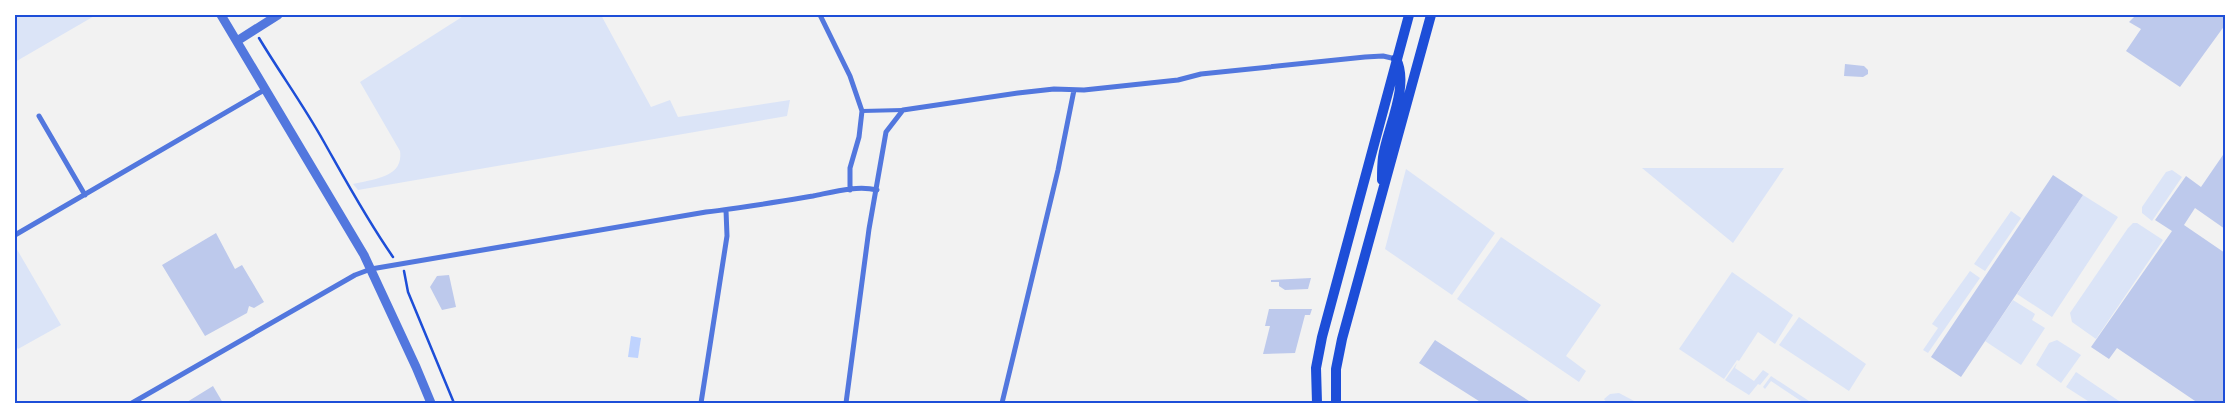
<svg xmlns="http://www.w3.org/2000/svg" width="2240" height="418" font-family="Montserrat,sans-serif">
  <rect width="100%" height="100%" fill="#f2f2f2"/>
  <path fill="#dbe4f7" d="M 15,15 L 96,15 L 15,62 Z
    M 465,15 L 601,15 L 651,107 L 670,100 L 678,117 L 790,100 L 787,116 L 358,190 L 353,184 C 372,179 404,178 400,151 L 360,82 Z
    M 1642,168 L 1784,168 L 1733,243 Z
    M 1406,169 L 1495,233 L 1452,295 L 1385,249 Z
    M 2172,170 L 2182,177 L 2152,221 L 2142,213 L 2142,207 L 2166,172 Z
    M 2083,195 L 2118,217 L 2052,317 L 2017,294 Z
    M 2011,211 L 2021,218 L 1985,271 L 1974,264 Z
    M 2137,223 L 2163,240 L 2096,339 L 2072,322 L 2070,313 L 2128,228 L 2133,223 Z
    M 1501,237 L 1601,305 L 1566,356 L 1586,371 L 1579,382 L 1457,299 Z
    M 15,246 L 61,325 L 18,349 L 15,343 Z
    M 1970,271 L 1980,278 L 1928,353 L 1923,350 L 1938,328 L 1932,324 Z
    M 1732,272 L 1793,315 L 1775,344 L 1758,332 L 1739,361 L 1737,360 L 1724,379 L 1679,349 Z
    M 2013,300 L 2035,314 L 2032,320 L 2045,328 L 2021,365 L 1985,341 Z
    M 1799,317 L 1866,364 L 1849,391 L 1779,345 Z
    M 2057,340 L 2081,355 L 2061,383 L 2036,365 L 2049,343 Z
    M 1737,363 L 1735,368 L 1754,381 L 1763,370 L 1769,374 L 1760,385 L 1758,384 L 1749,395 L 1725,380 Z
    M 2076,372 L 2122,403 L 2091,403 L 2066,387 Z
    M 1771,376 L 1812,403 L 1804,403 L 1771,381 L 1765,389 L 1763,387 Z
    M 1619,393 L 1638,403 L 1607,403 L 1604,399 L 1610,394 Z"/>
  <path fill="#bfd3fe" d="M 631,336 L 641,338 L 638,358 L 628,357 Z"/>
  <path fill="#bdc9ec" d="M 2136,15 L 2222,15 L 2225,17 L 2225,25 L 2180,87 L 2126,51 L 2141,29 L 2129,22 Z
    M 1845,64 L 1864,66 L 1868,70 L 1868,74 L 1863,77 L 1844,76 Z
    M 2225,152 L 2225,229 L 2195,208 L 2184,225 L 2225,253 L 2225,403 L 2198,403 L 2117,348 L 2109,359 L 2091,347 L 2172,231 L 2155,220 L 2186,176 L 2201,187 Z
    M 2053,175 L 2083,195 L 1961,377 L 1931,357 Z
    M 216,233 L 235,269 L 242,265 L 264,302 L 254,308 L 249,306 L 247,313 L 205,336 L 162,265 Z
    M 449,275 L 456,307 L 442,310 L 430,287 L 437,276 Z
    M 1311,278 L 1308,289 L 1285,290 L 1279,286 L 1279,282 L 1271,282 L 1271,280 Z
    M 1269,309 L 1312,309 L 1310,315 L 1305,315 L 1295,353 L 1263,354 L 1270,326 L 1265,326 Z
    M 1435,340 L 1532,403 L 1482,403 L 1419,363 Z
    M 213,386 L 223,403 L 188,403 L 187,402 Z"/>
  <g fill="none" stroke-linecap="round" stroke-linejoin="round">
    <path stroke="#1d4ed8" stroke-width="2.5" d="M 259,38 C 280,73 304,106 324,142 C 346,181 367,220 393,257
      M 404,271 L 408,292 L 454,403"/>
    <path stroke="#5277de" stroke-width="4" d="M 862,111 L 903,110"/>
    <path stroke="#5277de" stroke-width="5" d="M 820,15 L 850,76 L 862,111 L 859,137 L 850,168 L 850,190
      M 39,116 L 85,195
      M 15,235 L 266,89
      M 132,403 L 355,275 L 371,269 L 706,212 C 742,208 777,202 813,196 C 833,192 857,185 877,190
      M 701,403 L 727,236 L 726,210
      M 846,403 L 869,229 L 886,132 L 903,110 L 1018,93 L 1054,89 L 1084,90 L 1178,80 L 1201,74 L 1365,57 L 1383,56 L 1396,59
      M 1002,403 L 1058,170 L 1074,90"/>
    <path stroke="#5277de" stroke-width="9" d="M 221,15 L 364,255 L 416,367 L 431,403
      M 237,41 L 278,15"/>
    <path stroke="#1d4ed8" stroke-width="10" d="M 1382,180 C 1382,173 1382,165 1383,157 C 1387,129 1410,86 1396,59
      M 1317,403 L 1316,368 L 1322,337 L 1409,15
      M 1336,403 L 1336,369 L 1342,339 L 1431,15"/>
  </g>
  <rect width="2240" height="418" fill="none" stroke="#ffffff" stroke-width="32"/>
  <rect x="16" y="16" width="2208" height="386" fill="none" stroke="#1d4ed8" stroke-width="2"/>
</svg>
